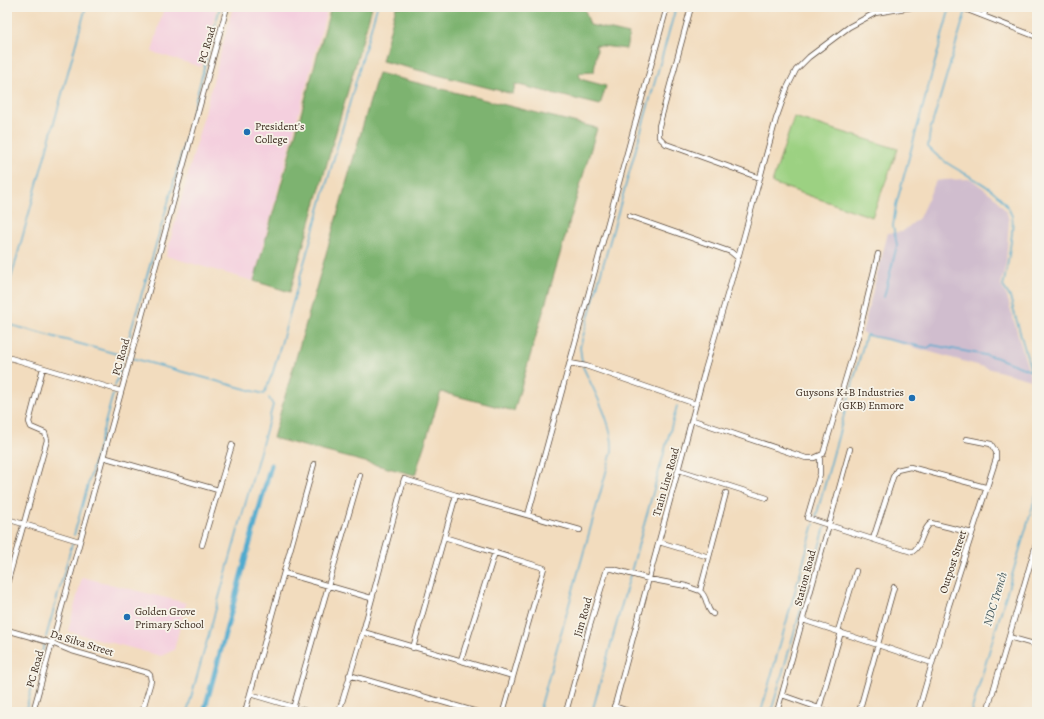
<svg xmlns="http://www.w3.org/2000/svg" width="1044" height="719" font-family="Alegreya,serif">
  <rect width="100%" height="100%" fill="#f7f3e8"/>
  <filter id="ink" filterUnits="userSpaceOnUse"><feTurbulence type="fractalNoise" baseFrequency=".025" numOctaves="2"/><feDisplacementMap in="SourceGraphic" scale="8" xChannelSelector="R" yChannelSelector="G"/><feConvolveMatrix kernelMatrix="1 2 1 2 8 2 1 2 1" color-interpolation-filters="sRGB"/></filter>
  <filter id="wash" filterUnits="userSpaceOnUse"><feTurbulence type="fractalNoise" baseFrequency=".012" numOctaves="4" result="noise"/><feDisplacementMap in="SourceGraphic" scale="16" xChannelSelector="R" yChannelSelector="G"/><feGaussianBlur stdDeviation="0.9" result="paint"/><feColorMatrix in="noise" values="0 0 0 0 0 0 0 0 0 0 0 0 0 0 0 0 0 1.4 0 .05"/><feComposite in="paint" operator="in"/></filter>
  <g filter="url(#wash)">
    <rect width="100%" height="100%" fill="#f2dcbe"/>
    <path fill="#f4cfde" d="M 164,7 L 217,7 L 201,67 L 152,52 Z
      M 233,7 L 328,7 L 253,281 L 166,256 Z
      M 82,577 L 186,603 L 174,650 L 161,656 L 68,631 Z"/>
    <path fill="#d0bdce" d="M 971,179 L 996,198 L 1007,213 L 1009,221 L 1006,262 L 1001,285 L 1007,297 L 1031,380 L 862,333 L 888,233 L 902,232 L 919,218 L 936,181 L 944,180 Z"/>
    <path fill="#9cd182" stroke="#6c7e50" d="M 794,117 L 898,149 L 872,217 L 772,183 Z"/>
    <path fill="#7db370" stroke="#5c6e47" d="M 331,7 L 372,7 L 290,292 L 254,281 Z
      M 396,7 L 584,7 L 590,25 L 629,34 L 626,49 L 595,45 L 597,49 L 594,72 L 579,73 L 580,79 L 606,86 L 600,105 L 515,84 L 513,94 L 382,61 Z
      M 378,73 L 597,128 L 514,411 L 441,392 L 415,475 L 273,438 Z"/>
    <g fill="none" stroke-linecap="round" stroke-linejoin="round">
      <path stroke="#50aace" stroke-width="1.5" d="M 967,7 L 930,131 L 928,147 C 933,152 938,157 944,161 C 968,178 1000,186 1012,216 C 1015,225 1006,275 1003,286 L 1010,297 L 1031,371 L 1037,373
        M 7,293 L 86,7
        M 884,297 L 897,245 L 893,226 L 896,205 L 950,7
        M 7,324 L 264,394 L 273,372 L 377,7
        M 582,363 L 580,347 L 676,7
        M 115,386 L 174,182 L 220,7
        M 816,517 L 866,335 L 928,348 L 932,345 L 995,357 L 1031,371
        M 74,535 L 113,394
        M 46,637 L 72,544
        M 25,712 L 44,645
        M 187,712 L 273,405 L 269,398
        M 539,712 L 612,451 C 614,425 594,391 583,367
        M 592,712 L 677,406
        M 761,712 L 814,524
        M 771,712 L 825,527
        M 971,712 L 1037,492"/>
      <path stroke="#50aace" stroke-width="5" d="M 204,712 L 271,465"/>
    </g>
  </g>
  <g filter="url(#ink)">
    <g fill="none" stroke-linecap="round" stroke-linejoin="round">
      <g stroke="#564536" stroke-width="6">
        <path id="street" d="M 691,7 L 659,126 L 659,137 L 666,144 L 760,178
          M 960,7 L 1037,37
          M 984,16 L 986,7
          M 629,216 L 731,252 L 738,258
          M 7,357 L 121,391
          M 570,363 L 586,366 L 696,404
          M 693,420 L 806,458 L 814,458 L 823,454 L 858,337 L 878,254
          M 820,456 L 820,474 L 807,518 L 912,552 C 923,545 921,530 931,523 L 972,533
          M 103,457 L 218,490
          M 679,470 L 767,498
          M 528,515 L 667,7
          M 7,519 L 79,541
          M 444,537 L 544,568 L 503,712
          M 873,539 L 893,477 L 897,470 L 910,467 L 985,487
          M 659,542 L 709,557
          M 202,545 L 232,445
          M 284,573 L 371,598
          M 7,584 L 47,440 L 45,433 L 31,427 L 29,422 L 43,368
          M 713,614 C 705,609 709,598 700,591 L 726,493
          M 803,620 L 932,663
          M 7,630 L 52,643 L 69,650 L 148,673 L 150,675 L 151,681 L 142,712
          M 838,631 L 856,571
          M 363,632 L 513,676
          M 1009,637 L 1037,645
          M 413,648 L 456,495
          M 461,660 L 495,552
          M 349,675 L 477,712
          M 250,694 L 310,712
          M 782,695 L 830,712
          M 614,706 L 631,712
          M 33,712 L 227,7
          M 245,712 L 314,464
          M 292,712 L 360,475
          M 339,712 L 363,632 L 404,479 L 456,495 L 580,530
          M 566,712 L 588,632 L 607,569 L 613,569 L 649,579 L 686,586 L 700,591
          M 613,712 L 705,370 L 738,258 L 776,119 L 787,88 L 796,70 L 809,57 L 849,27 L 875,13 L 912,7
          M 777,712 L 850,449
          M 818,712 L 841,632
          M 859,712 L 894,587
          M 918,712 L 949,605 L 996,459 L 996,452 L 991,444 L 966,439
          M 987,712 L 1037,541"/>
      </g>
      <use href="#street" stroke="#fff" stroke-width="4.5"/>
    </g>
  </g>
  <g fill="#1f6fb2" stroke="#f7f3e8" stroke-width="1.5">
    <circle cx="247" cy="132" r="4"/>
    <circle cx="912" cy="398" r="4"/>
    <circle cx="127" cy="617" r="4"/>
  </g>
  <g text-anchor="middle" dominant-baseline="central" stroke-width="3.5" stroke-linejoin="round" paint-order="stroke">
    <g font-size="11" fill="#3b2a1e" stroke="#f7f3e8">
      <text transform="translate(207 45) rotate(-74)">PC Road</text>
      <text transform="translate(121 357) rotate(-74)">PC Road</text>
      <text transform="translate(666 482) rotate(-74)">Train Line Road</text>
      <text transform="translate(953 562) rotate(-72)">Outpost Street</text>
      <text transform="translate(805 578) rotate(-75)">Station Road</text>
      <text transform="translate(583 617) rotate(-74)">Jim Road</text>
      <text transform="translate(82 643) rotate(17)">Da Silva Street</text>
      <text transform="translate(35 669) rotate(-74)">PC Road</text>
    </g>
    <g font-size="11" fill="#3b2a1e" stroke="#f7f3e8" text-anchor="start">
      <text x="255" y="126">President's<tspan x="255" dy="13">College</tspan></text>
      <text x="904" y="392" text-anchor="end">Guysons K+B Industries<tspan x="904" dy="13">(GKB) Enmore</tspan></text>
      <text x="135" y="611">Golden Grove<tspan x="135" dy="13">Primary School</tspan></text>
    </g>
    <g font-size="12" font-style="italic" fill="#42575c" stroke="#f7f3e8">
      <text transform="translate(995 599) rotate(-73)">NDC Trench</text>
    </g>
  </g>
  <rect width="1044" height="719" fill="none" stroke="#f7f3e8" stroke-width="24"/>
</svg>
